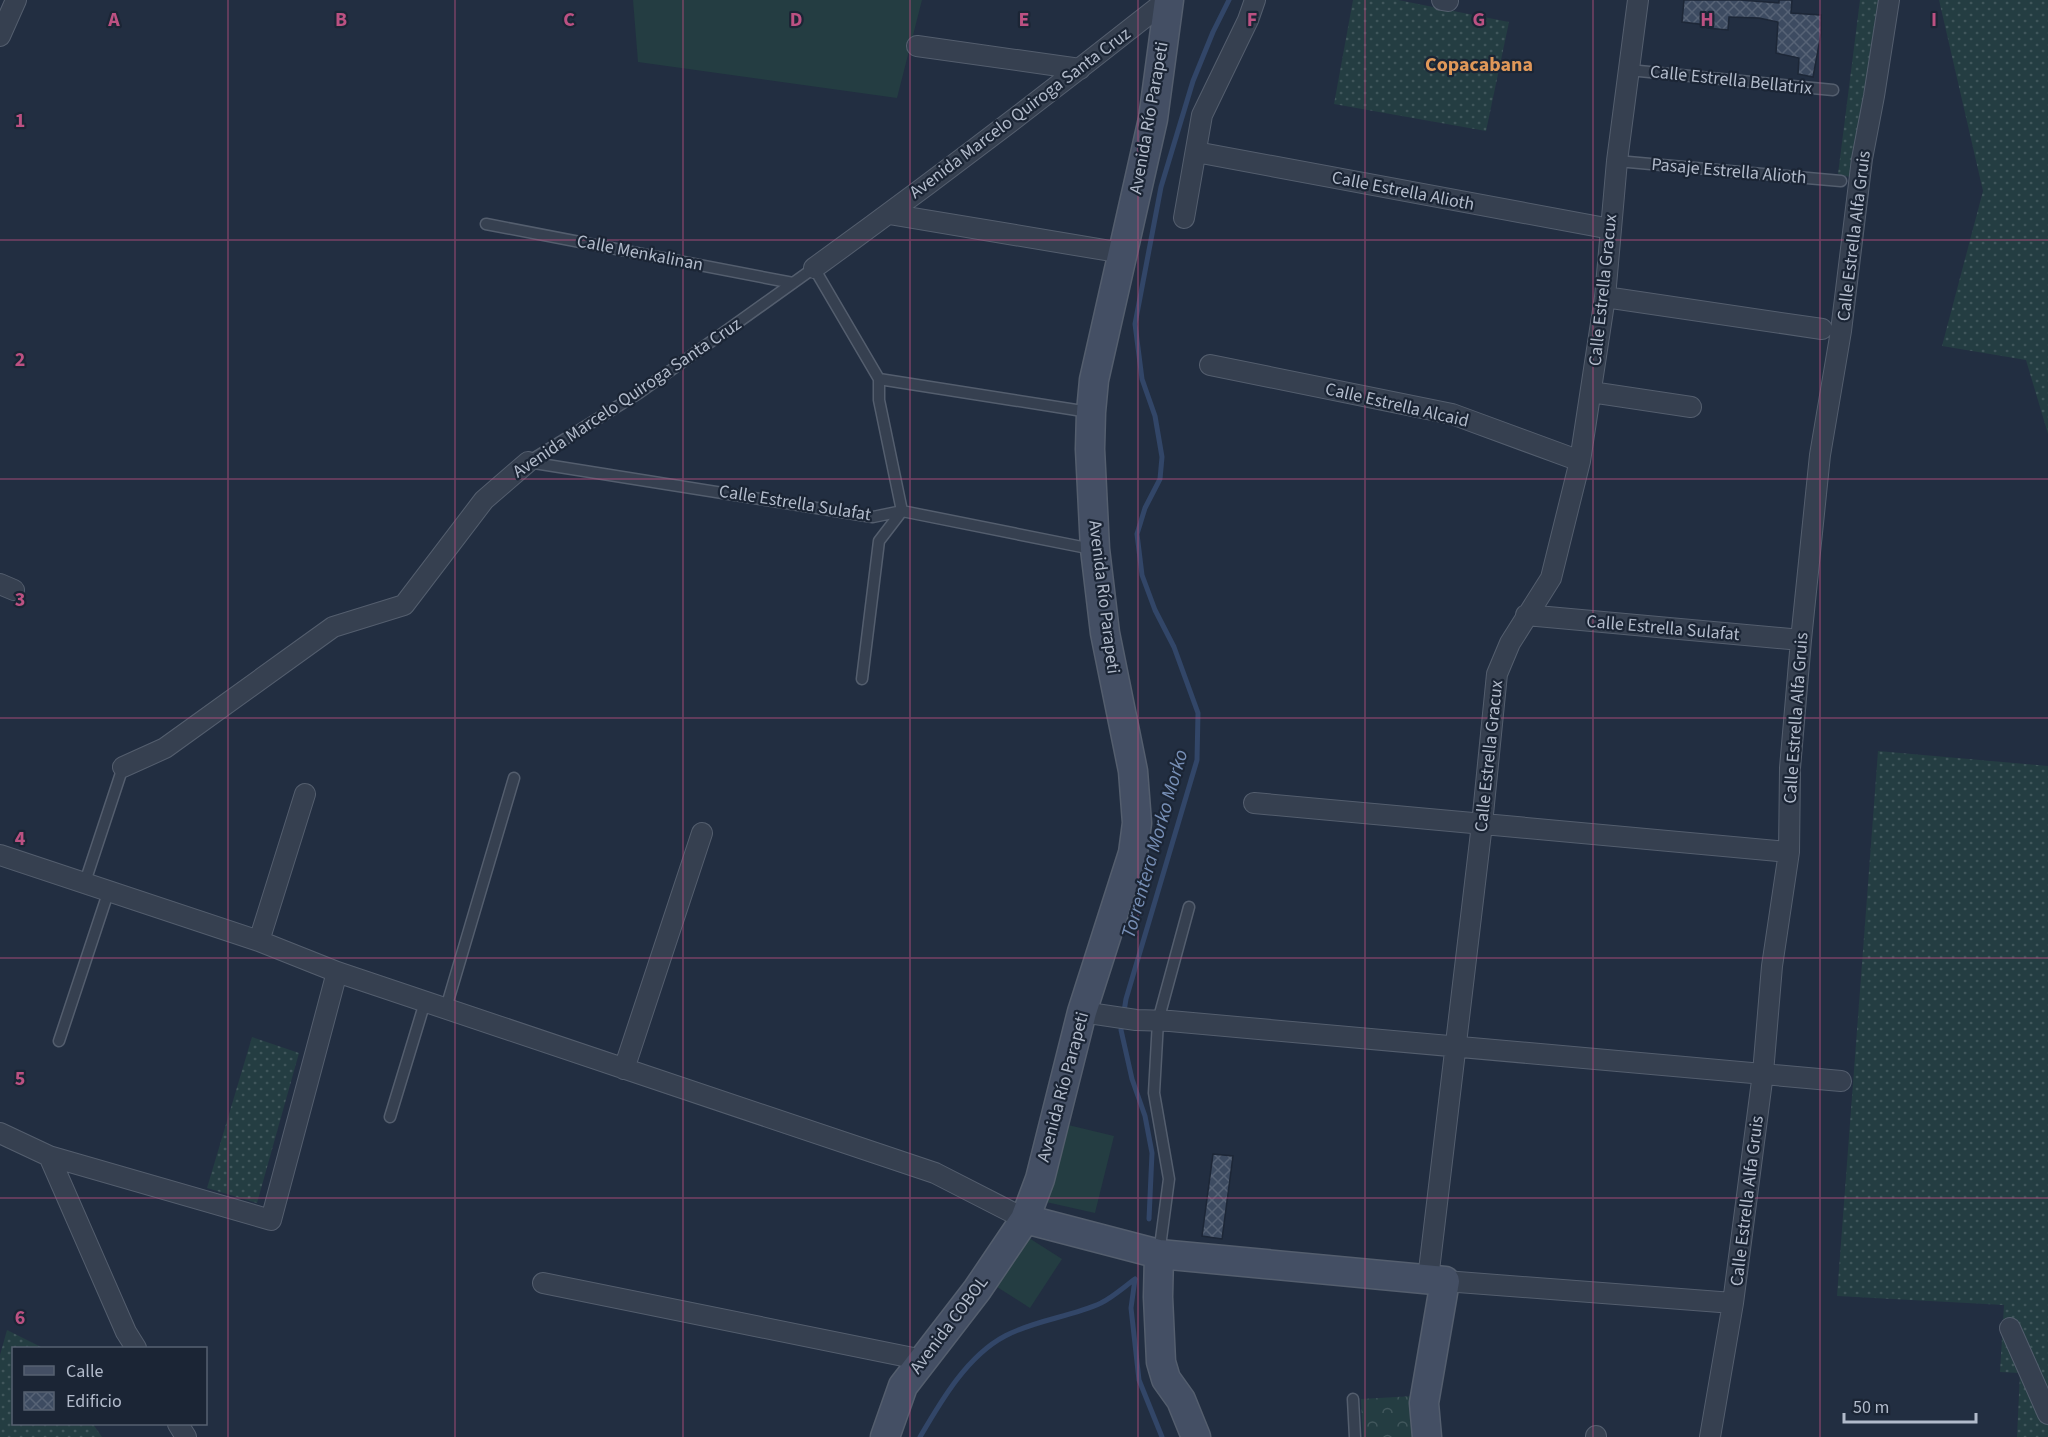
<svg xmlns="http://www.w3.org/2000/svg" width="2048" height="1437" font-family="'Source Sans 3',sans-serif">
  <defs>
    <pattern id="grass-dots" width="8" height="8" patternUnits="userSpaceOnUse" patternTransform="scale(1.5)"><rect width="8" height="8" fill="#243d42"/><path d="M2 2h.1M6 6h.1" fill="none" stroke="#41575c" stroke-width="1.8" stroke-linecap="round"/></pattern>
    <pattern id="forest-crowns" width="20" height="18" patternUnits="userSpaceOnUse" patternTransform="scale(1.5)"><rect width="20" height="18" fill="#243d42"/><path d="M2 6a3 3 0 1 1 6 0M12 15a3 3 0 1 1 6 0" fill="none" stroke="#41575c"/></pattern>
    <pattern id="building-cross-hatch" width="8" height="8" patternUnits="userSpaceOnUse" patternTransform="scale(1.5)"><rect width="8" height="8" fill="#3d4b61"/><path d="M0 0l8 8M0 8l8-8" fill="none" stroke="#576376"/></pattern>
  </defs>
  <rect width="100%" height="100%" fill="#222e41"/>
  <path fill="url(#grass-dots)" d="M 1353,0 L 1398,0 L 1509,22 L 1486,131 L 1334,104 Z
    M 1860,0 L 1883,0 L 1857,179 L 1838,174 Z
    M 1939,0 L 2048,0 L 2048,434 L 2026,360 L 1942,346 L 1983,191 Z
    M 1878,751 L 2048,766 L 2048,1437 L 2017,1437 L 2020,1373 L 2000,1372 L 2004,1305 L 1837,1296 Z
    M 252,1037 L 299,1053 L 257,1203 L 207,1188 Z
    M 7,1330 L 43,1348 L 14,1348 L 14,1424 L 93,1424 L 102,1437 L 0,1437 L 0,1355 Z"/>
  <path fill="url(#forest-crowns)" d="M 1414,1396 L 1416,1437 L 1363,1437 L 1361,1399 Z"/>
  <path fill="#243d42" d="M 633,0 L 922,0 L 897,98 L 638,62 Z
    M 1064,1124 L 1114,1136 L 1095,1213 L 1046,1202 Z
    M 1029,1238 L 1062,1259 L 1030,1308 L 997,1287 Z"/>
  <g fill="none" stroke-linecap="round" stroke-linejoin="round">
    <path stroke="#324668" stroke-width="5" d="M 1149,1219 L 1152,1153 L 1145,1116 L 1132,1079 L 1121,1030 L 1126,999 L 1197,760 L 1198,713 L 1174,647 L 1155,610 L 1142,575 L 1137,534 L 1145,508 L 1160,479 L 1162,457 L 1155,416 L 1142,379 L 1135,324 L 1161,187 L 1193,81 L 1213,32 L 1229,0
      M 1135,1279 L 1131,1308 L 1139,1380 L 1162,1437
      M 920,1437 C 941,1401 967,1356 1005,1336 C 1035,1320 1071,1317 1101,1303 C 1113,1297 1124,1287 1135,1279"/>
  </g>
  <path fill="url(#building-cross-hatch)" stroke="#1d2737" stroke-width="1.5" d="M 1684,0 L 1740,0 L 1779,3 L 1779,0 L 1792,0 L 1791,13 L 1821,15 L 1821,34 L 1813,77 L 1798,74 L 1799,58 L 1776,53 L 1778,22 L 1759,18 L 1729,17 L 1728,30 L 1707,28 L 1707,25 L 1682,22 Z
    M 1213,1154 L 1233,1156 L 1222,1239 L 1202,1236 Z"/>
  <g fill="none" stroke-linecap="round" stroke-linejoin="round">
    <g stroke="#545e6e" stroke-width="13">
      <path id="lane" d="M 1629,70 L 1833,90
        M 1617,161 L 1841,181
        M 486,224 L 793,283
        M 879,379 L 1089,412
        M 528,462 L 639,393 L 814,268 L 879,379 L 879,400 L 902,511
        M 528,462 L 873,517 L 902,511 L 1092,549
        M 862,679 L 879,541 L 902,511
        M 85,882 L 123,767
        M 446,1008 L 514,778
        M 59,1041 L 109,890
        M 390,1117 L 425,1002
        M 1159,1254 L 1169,1179 L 1154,1093 L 1158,1021 L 1189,907
        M 1353,1399 L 1355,1437"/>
    </g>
    <g stroke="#545e6e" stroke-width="22">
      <path id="street" d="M 1442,0 L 1448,1
        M 0,36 L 16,0
        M 917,46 L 1080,69
        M 1196,152 L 1611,229
        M 889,214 L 1123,253
        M 1184,218 L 1202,115 L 1248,20 L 1255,0
        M 814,268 C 934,181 1051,92 1167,0
        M 1605,297 L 1822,329
        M 1210,365 L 1452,414 L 1580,461
        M 1591,392 L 1691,407
        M 0,584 L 14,590
        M 1526,615 L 1801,640
        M 123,767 L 165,748 L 333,627 L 404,605 L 484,500 L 528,462
        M 1254,803 L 1789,852
        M 0,855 L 259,941 L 337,972 L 935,1173 L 1025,1219
        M 259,941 L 305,794
        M 1082,1012 L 1136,1020 L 1170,1021 L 1841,1081
        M 624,1069 L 702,833
        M 0,1133 L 49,1156 L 126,1332 L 136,1348
        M 49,1156 L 271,1220 L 337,972
        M 1428,1279 L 1482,824 L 1497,674 L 1510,643 L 1551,578 L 1580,461 L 1605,297 L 1617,161 L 1638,0
        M 1445,1281 L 1733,1303
        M 543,1283 L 923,1360
        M 2010,1328 L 2048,1414
        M 178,1424 L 186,1437
        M 1596,1437 L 1596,1436
        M 1710,1437 L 1733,1303 L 1763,1073 L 1772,966 L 1789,852 L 1790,768 L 1801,640 L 1820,455 L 1841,331 L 1862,159 L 1874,96 L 1889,0"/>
    </g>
    <g stroke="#545e6e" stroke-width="31">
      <path id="secondary" d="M 1025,1219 L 1159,1254 L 1445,1281 L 1424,1403 L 1427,1437
        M 1159,1254 L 1158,1297 L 1161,1362 L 1166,1379 L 1181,1400 L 1196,1437
        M 885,1437 L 903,1386 L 977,1290 L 1025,1219 L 1040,1179 L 1082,1012 L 1133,853 L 1137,823 L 1133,771 L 1105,633 L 1095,549 L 1090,449 L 1091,412 L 1094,380 L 1153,119 L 1169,0"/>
    </g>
    <use href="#lane" stroke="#364050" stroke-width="10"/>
    <use href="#street" stroke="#364050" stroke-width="20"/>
    <use href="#secondary" stroke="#444f64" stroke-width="28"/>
  </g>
  <path fill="none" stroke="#bc5182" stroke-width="1.5" stroke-opacity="0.55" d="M 228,0 L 228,1437M 455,0 L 455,1437M 683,0 L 683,1437M 910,0 L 910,1437M 1138,0 L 1138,1437M 1365,0 L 1365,1437M 1593,0 L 1593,1437M 1820,0 L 1820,1437M 0,240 L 2048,240M 0,479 L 2048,479M 0,718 L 2048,718M 0,958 L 2048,958M 0,1198 L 2048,1198"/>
  <g text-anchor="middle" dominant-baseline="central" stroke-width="4.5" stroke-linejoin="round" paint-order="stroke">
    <g font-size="18" fill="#b2bbcb" stroke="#1b2535">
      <text transform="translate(1731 80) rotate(6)">Calle Estrella Bellatrix</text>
      <text transform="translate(1020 113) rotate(-37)">Avenida Marcelo Quiroga Santa Cruz</text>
      <text transform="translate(1149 118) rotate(-80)">Avenida Río Parapeti</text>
      <text transform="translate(1729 171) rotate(5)">Pasaje Estrella Alioth</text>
      <text transform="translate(1403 191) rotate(11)">Calle Estrella Alioth</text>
      <text transform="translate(1854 236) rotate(-83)">Calle Estrella Alfa Gruis</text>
      <text transform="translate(640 253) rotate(11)">Calle Menkalinan</text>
      <text transform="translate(1603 290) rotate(-84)">Calle Estrella Gracux</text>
      <text transform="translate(627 398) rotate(-34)">Avenida Marcelo Quiroga Santa Cruz</text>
      <text transform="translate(1397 405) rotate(13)">Calle Estrella Alcaid</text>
      <text transform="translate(795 503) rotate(9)">Calle Estrella Sulafat</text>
      <text transform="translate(1104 597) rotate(83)">Avenida Río Parapeti</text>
      <text transform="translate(1663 628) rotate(5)">Calle Estrella Sulafat</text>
      <text transform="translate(1796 718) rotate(-86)">Calle Estrella Alfa Gruis</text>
      <text transform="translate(1489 756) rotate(-84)">Calle Estrella Gracux</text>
      <text transform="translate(1063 1087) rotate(-75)">Avenida Río Parapeti</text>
      <text transform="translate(1747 1201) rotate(-83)">Calle Estrella Alfa Gruis</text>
      <text transform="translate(949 1325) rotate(-53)">Avenida COBOL</text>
    </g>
    <g font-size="20" font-weight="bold" fill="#e09859" stroke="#1b2535">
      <text x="1479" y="65">Copacabana</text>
    </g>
    <g font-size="20" font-style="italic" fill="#778fb6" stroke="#1b2535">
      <text transform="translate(1155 844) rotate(-74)">Torrentera Morko Morko</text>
    </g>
  </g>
  <g font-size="20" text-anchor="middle" font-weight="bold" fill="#bc5182" stroke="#1b2535" stroke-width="4.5" stroke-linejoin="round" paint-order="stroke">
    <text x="114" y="26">A</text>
    <text x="341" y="26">B</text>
    <text x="569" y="26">C</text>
    <text x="796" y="26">D</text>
    <text x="1024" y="26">E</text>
    <text x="1252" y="26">F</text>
    <text x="1479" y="26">G</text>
    <text x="1707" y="26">H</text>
    <text x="1934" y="26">I</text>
    <text x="20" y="127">1</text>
    <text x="20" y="366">2</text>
    <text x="20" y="606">3</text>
    <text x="20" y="845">4</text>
    <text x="20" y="1085">5</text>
    <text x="20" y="1324">6</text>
  </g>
  <rect x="12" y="1347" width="195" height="78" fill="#1b2535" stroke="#576171" stroke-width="1.5"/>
  <rect x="24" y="1366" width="30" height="9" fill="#444f64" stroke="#576171" stroke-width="1.5"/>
  <text x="66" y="1377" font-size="18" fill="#b2bbcb">Calle</text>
  <rect x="24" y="1392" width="30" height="18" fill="url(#building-cross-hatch)" stroke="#576171" stroke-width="1.5"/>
  <text x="66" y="1407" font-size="18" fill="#b2bbcb">Edificio</text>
  <path d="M1844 1413v9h132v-9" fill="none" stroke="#b2bbcb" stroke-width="3"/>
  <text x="1853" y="1413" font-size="18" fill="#b2bbcb" stroke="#1b2535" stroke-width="4.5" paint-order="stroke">50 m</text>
</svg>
